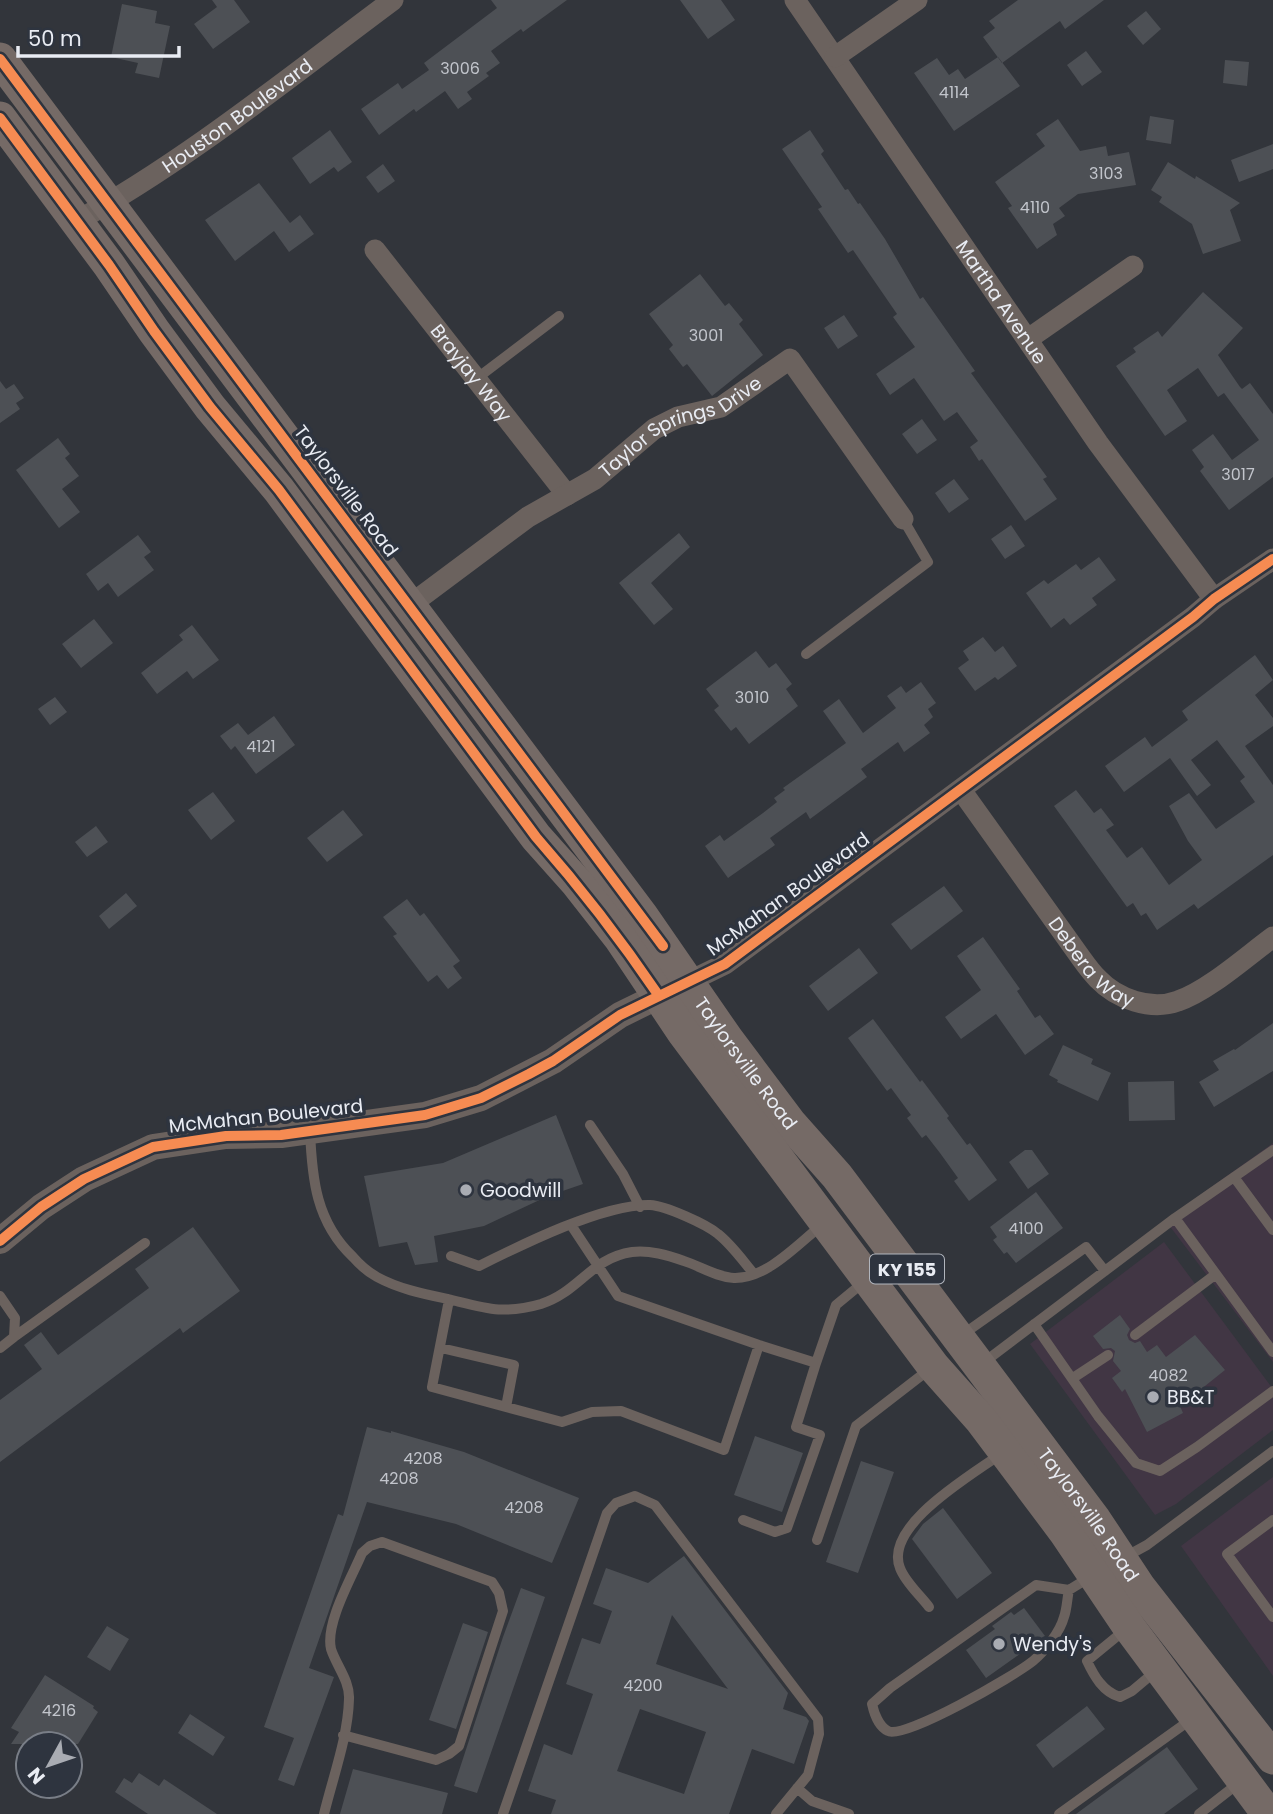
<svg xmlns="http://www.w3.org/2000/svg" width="1273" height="1814" font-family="Poppins,sans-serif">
  <rect width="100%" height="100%" fill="#32353b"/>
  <path fill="#413644" d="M 1273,1143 L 1273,1362 L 1165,1220 Z
    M 1164,1242 L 1273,1389 L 1273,1430 L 1176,1504 L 1155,1515 L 1030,1344 Z
    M 1273,1477 L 1273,1676 L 1181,1546 Z"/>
  <path fill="#4d5055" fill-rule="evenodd" d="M 212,0 L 234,0 L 250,22 L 213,49 L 194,24 L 217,7 Z
    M 491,0 L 567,0 L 523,32 L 521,29 L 491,51 L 500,63 L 486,73 L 489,76 L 467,92 L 472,99 L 458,109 L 445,91 L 416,112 L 414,109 L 379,135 L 361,109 L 398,83 L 402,89 L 429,70 L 424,63 L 497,8 Z
    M 680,0 L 721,0 L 735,20 L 708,39 Z
    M 1018,0 L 1104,0 L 1065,29 L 1060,21 L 1002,63 L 983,37 L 995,28 L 989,21 Z
    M 122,4 L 157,11 L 155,23 L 170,26 L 159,78 L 135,73 L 138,63 L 111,57 Z
    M 1146,11 L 1161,29 L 1143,45 L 1127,26 Z
    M 1086,51 L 1102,72 L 1082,86 L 1067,65 Z
    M 998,57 L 1020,86 L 954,131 L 914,73 L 937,58 L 949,75 L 958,69 L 965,79 Z
    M 1225,60 L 1249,62 L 1247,86 L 1223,83 Z
    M 1150,116 L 1174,120 L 1171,144 L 1146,140 Z
    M 1058,119 L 1080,151 L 1106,146 L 1108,156 L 1129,152 L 1136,185 L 1078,194 L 1059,208 L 1065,216 L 1053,224 L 1057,235 L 1037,249 L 1008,208 L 1012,206 L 995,182 L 1045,146 L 1036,134 Z
    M 330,130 L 352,162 L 338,172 L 334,167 L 310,184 L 292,158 Z
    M 810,130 L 824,151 L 821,154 L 845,190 L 848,189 L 858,204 L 860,203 L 885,239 L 920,299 L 923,297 L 975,371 L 971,373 L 1047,477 L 1043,479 L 1057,499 L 1025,521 L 982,459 L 979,461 L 970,447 L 978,441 L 957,412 L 944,421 L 914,378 L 890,395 L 876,374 L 915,347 L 893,317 L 897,314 L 853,250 L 848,253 L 818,209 L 822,207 L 782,149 Z
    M 1273,144 L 1273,169 L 1239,182 L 1231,160 Z
    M 1168,162 L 1195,179 L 1196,176 L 1240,203 L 1230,210 L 1241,241 L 1203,254 L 1192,224 L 1159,202 L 1162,197 L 1151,190 Z
    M 383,164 L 395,181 L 378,193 L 366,177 Z
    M 259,183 L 290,223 L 300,215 L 314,234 L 289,252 L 274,231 L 235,261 L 205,220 Z
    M 700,274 L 725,306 L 729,303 L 743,320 L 739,324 L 763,355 L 712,396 L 687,364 L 683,367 L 669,349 L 673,345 L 649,314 Z
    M 1203,292 L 1243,328 L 1218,355 L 1240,387 L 1242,389 L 1250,383 L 1273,414 L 1273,477 L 1229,510 L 1200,471 L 1204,467 L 1192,450 L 1213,434 L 1232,460 L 1259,440 L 1224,393 L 1218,397 L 1198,368 L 1167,390 L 1187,421 L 1165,436 L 1116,366 L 1136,352 L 1133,348 L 1158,331 L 1162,337 Z
    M 844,315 L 858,336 L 838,349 L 824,328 Z
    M 0,381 L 6,389 L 14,384 L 24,398 L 16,403 L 20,409 L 0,423 Z
    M 922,419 L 937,440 L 917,454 L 902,434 Z
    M 58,438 L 70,454 L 65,458 L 79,476 L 62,489 L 80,512 L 59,528 L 16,470 Z
    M 954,479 L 969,499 L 949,513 L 935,493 Z
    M 1011,525 L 1025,546 L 1005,559 L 991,539 Z
    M 679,533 L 690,547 L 651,583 L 673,609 L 654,625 L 619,583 Z
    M 138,535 L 151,552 L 144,557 L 154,570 L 118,597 L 108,583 L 98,591 L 86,574 Z
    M 1099,557 L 1116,580 L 1092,598 L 1097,605 L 1070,625 L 1064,618 L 1051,628 L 1026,593 L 1044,580 L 1048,584 L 1076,564 L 1081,570 Z
    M 94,619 L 113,643 L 81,668 L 62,644 Z
    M 192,625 L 219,660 L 193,679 L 187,671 L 157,694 L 141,673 L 183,640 L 179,635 Z
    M 983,637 L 995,652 L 1003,646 L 1017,666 L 998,680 L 995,677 L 975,691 L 958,668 L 969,660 L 963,651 Z
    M 756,651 L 769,668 L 776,663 L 792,684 L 786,689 L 798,706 L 749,744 L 736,727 L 731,731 L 714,710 L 719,706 L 706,689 Z
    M 1255,655 L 1273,680 L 1255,695 L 1273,718 L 1273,726 L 1245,746 L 1273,785 L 1273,855 L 1198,909 L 1194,904 L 1157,930 L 1146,913 L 1141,916 L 1133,903 L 1127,907 L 1054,806 L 1076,790 L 1094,813 L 1101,808 L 1114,825 L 1106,830 L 1127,858 L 1142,847 L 1169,885 L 1202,860 L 1188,841 L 1169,806 L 1189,793 L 1216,829 L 1255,802 L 1240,781 L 1245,777 L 1217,740 L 1191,760 L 1211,785 L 1197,796 L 1170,758 L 1124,792 L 1105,766 L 1145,737 L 1152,747 L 1188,720 L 1182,711 Z
    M 921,682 L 936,703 L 928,709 L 933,717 L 924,725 L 930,733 L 904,752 L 898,742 L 861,769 L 867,777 L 810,819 L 806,812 L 770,838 L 775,845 L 728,878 L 705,846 L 720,835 L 724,841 L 763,813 L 777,802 L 774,798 L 785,790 L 783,788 L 846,743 L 823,711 L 839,699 L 863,733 L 896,708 L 887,696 L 901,686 L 906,693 Z
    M 55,697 L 67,712 L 50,725 L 38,709 Z
    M 274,716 L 295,745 L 256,774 L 235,746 L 231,750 L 220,736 L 238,723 L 248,735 Z
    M 213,792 L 235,821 L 211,840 L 188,810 Z
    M 343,810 L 363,835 L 327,862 L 307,838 Z
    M 96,826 L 108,842 L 87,857 L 75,842 Z
    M 944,886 L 963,911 L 911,950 L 891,924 Z
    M 126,893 L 137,906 L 109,929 L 99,916 Z
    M 407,899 L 420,916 L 424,913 L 460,961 L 453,966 L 462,978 L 448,989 L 437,975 L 428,982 L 393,936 L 397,934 L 383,917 Z
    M 983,937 L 1020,989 L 1017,991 L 1035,1018 L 1040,1015 L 1054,1034 L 1025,1055 L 996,1014 L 961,1039 L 945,1017 L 981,990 L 957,956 Z
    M 859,948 L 878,973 L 828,1011 L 809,986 Z
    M 873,1019 L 920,1082 L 922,1080 L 949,1116 L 947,1118 L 967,1145 L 970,1143 L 997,1180 L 969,1201 L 954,1181 L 958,1178 L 940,1153 L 926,1135 L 922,1138 L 907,1118 L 911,1115 L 891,1088 L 887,1091 L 848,1038 Z
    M 1273,1023 L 1273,1071 L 1214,1107 L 1199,1082 L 1219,1070 L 1213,1061 L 1234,1049 L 1235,1050 Z
    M 1063,1045 L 1093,1059 L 1091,1064 L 1111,1073 L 1098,1101 L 1057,1082 L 1058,1080 L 1049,1075 Z
    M 1174,1081 L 1175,1120 L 1129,1121 L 1128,1082 Z
    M 556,1115 L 583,1184 L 548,1196 L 484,1226 L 434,1236 L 438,1262 L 415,1265 L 407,1242 L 379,1247 L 364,1176 L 443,1163 Z
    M 1025,1150 L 1032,1150 L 1049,1174 L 1028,1189 L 1009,1162 Z
    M 1036,1192 L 1063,1228 L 1016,1263 L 1007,1252 L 1004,1254 L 993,1240 L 997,1237 L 990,1227 Z
    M 193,1227 L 240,1291 L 183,1333 L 180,1328 L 0,1462 L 0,1400 L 42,1369 L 24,1345 L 41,1332 L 58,1355 L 149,1288 L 135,1269 Z
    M 1120,1315 L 1130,1329 L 1127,1335 L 1129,1340 L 1135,1343 L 1140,1341 L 1147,1352 L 1157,1345 L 1166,1357 L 1195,1335 L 1225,1370 L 1180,1406 L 1183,1413 L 1147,1432 L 1125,1389 L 1122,1392 L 1112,1378 L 1121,1371 L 1113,1361 L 1115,1351 L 1111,1348 L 1103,1349 L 1093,1336 Z
    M 367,1427 L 391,1433 L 391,1431 L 464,1452 L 579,1498 L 552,1563 L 456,1524 L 367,1502 L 309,1668 L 334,1677 L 294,1786 L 278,1780 L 294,1738 L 264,1727 L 338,1514 L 343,1516 Z
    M 755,1436 L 803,1453 L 782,1512 L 734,1495 Z
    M 861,1461 L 894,1472 L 858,1573 L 826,1562 Z
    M 943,1508 L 992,1573 L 957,1599 L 912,1539 L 923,1524 Z
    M 684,1556 L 788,1693 L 783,1709 L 806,1717 L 809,1721 L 794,1764 L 752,1749 L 729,1814 L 551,1814 L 556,1800 L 528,1791 L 544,1744 L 572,1755 L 593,1694 L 566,1684 L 582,1638 L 600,1644 L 612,1611 L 593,1604 L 606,1568 L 648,1583 ZM 672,1615 L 728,1689 L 656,1664 ZM 640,1709 L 706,1732 L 684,1794 L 617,1771 Z
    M 521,1588 L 545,1597 L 477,1793 L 454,1786 L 503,1637 Z
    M 1024,1608 L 1045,1636 L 986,1678 L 966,1650 L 995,1629 L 992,1626 L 1011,1612 L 1014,1615 Z
    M 463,1623 L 488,1632 L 456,1729 L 429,1720 Z
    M 107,1626 L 129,1639 L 110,1671 L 87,1657 Z
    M 45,1675 L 94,1706 L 93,1708 L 98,1712 L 78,1744 L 11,1744 L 19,1732 L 11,1728 Z
    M 1087,1706 L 1105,1729 L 1053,1768 L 1036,1745 Z
    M 190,1714 L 225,1737 L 213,1756 L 178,1733 Z
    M 1167,1747 L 1198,1789 L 1164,1814 L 1076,1814 Z
    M 353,1769 L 448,1793 L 442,1814 L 340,1814 Z
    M 139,1773 L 159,1786 L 164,1779 L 217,1814 L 148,1814 L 115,1792 L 124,1778 L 132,1783 Z"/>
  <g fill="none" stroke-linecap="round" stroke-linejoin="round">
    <path stroke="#6b625e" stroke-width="10" d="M 476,379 L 559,316
      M 806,654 L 928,562 L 903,519
      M 590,1125 L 623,1174 L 640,1207
      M 310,1131 C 312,1179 316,1222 353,1257 C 360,1265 368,1272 377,1277 C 399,1289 424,1294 448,1299 C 485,1308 503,1315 541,1304 C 579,1292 591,1258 632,1252 C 650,1250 667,1255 684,1261 C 700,1266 716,1277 734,1278 C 767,1279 799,1243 823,1224
      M 1234,1177 L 1273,1230
      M 1175,1218 L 1273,1150
      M 571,1225 L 618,1296 L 759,1345 L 816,1363 L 836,1305 L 865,1281
      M 451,1256 L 479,1266 C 521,1245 603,1204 650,1205 C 666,1206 706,1224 718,1234 C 732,1245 743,1261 754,1274
      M 0,1296 L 15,1318 L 14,1337 L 0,1348
      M 449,1300 L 432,1387 L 562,1422 L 592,1412 L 621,1411 L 724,1450 L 759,1345
      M 1034,1324 L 1098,1416 L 1136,1463 L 1160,1471 L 1197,1447 L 1273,1391
      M 962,1335 L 1086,1247 L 1105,1271
      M 1135,1335 L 1216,1274
      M 14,1337 L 145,1243
      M 441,1348 L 514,1365 L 506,1407
      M 983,1363 L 1175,1218 L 1273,1352
      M 1073,1378 L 1108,1355
      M 743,1520 L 775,1532 L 787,1528 L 820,1435 L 796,1427 L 816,1363
      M 1273,1520 L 1227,1554 L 1273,1617
      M 817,1540 L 856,1426 L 931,1368
      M 1125,1557 L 1147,1545 L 1273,1451
      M 1069,1590 C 1067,1599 1067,1609 1064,1617 C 1060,1632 1045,1651 1033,1661 C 1016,1675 904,1740 888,1731 C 879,1727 874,1713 872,1704 L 890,1688 L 1036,1585 L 1069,1590 L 1090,1577
      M 929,1607 C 920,1595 905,1582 900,1568 C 883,1525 974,1474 1002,1453
      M 1126,1629 L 1087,1661 C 1094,1676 1103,1692 1120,1697 L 1132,1691 L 1157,1670
      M 797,1788 L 812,1801 L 849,1814
      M 324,1814 C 333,1777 348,1737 349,1699 C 350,1681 336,1665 331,1649 C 325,1623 352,1577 362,1553 L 370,1546 L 382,1542 L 492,1582 L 499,1593 L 503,1611 L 459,1746 L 449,1754 L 436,1760 L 343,1735
      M 503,1814 L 607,1513 L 616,1503 L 635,1496 L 655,1505 L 818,1719 L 819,1734 L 808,1775 L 776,1814
      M 1059,1814 L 1193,1718
      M 1199,1814 L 1240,1782"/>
    <g stroke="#6b625e" stroke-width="21">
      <path id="s1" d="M 795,0 L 1098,443 L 1214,599"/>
      <path d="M 835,57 L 917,0"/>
      <path id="s2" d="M 75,222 C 185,162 292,75 393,0"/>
      <path id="s3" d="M 375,250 L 567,495"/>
      <path d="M 1028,339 L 1133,266"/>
      <path id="s4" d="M 410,605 L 528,517 L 595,479 L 654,429 L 678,417 L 721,407 L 790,359 L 903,519"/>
      <path id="s5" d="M 961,790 L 1081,958 C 1086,965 1092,973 1098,979 C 1117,999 1151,1011 1178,1001 C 1208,991 1247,956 1273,937"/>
      <path d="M 688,982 L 725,964 L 1193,617 L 1214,599 L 1273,559"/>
    </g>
    <path stroke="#6b625e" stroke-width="26" d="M 0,1241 L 41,1207 L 84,1179 L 153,1147 L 226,1136 L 281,1135 L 425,1115 L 481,1098 L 553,1061 L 620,1015 L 675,988"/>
    <g stroke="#756a66" stroke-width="33">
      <path id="s6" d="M 0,59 L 642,916 L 727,1039 L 790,1123 L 837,1176 L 1095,1520 L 1140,1588 L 1273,1758"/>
      <path d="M 0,118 L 109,265 L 154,331 L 210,407 L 279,490 L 536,837 L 577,883 L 620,938 L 683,1032 L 933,1366 L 981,1420 L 1065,1532 L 1129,1627 L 1268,1814"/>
    </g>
    <g stroke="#2e343f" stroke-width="15">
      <path id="cycleway" d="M 0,59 L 663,946
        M 0,118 L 109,265 L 154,331 L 210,407 L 279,490 L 536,837 C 581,888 621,940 659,996
        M 0,1241 L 41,1207 L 84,1179 L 153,1147 L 226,1136 L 281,1135 L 425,1115 L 481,1098 L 529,1074 L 553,1061 L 620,1015 L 725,964 L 1193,617 L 1214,599 L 1273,559"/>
    </g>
    <use href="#cycleway" stroke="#f68b52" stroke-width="10"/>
  </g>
  <g fill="#a9acb3" stroke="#2e343f" stroke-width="2.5">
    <circle cx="466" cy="1190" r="7"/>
    <circle cx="1153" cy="1397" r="7"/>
    <circle cx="999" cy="1644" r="7"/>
  </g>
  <g text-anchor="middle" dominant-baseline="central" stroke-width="7" stroke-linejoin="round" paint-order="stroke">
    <g font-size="16" fill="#c2c5cc">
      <text x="460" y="68">3006</text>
      <text x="954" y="92">4114</text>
      <text x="1106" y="173">3103</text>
      <text x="1035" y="207">4110</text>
      <text x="706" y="335">3001</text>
      <text x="1238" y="474">3017</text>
      <text x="752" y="697">3010</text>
      <text x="261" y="746">4121</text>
      <text x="1026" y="1228">4100</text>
      <text x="1168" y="1375">4082</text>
      <text x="423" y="1458">4208</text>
      <text x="399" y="1478">4208</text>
      <text x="524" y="1507">4208</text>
      <text x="643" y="1685">4200</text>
      <text x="59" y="1710">4216</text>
    </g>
    <rect fill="#2e343f" stroke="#b1b5bd" stroke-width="2" x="870" y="1254.5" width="74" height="29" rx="5"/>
    <g font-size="18" font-weight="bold" fill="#e9ecf3">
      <text x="907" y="1269">KY 155</text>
    </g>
    <g font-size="19" fill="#e9ecf3" stroke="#2e343f">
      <text stroke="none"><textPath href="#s2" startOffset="194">Houston Boulevard</textPath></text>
      <text stroke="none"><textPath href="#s1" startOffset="366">Martha Avenue</textPath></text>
      <text stroke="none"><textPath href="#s3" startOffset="156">Brayjay Way</textPath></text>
      <text stroke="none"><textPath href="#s4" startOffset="326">Taylor Springs Drive</textPath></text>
      <text transform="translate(346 491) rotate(53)">Taylorsville Road</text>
      <text transform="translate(788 894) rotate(-36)">McMahan Boulevard</text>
      <text stroke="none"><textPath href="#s5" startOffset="217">Debera Way</textPath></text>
      <text stroke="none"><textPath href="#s6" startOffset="1251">Taylorsville Road</textPath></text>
      <text transform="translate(266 1116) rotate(-6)">McMahan Boulevard</text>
      <text stroke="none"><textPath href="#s6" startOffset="1818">Taylorsville Road</textPath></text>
    </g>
    <g font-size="19" fill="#e9ecf3" stroke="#2e343f" text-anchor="start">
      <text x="480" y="1190">Goodwill</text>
      <text x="1167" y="1397">BB&amp;T</text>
      <text x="1013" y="1644">Wendy's</text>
    </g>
  </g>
  <g transform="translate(49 1765) rotate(230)"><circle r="33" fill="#2e343f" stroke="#797e87" stroke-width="2"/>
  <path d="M0-5L12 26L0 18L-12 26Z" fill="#a9acb3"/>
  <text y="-10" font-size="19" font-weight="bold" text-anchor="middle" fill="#e9ecf3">N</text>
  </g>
  <path d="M18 46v10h161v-10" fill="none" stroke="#e9ecf3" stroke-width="3.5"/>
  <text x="28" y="46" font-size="21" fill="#e9ecf3" stroke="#2e343f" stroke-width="5" paint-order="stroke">50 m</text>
</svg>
